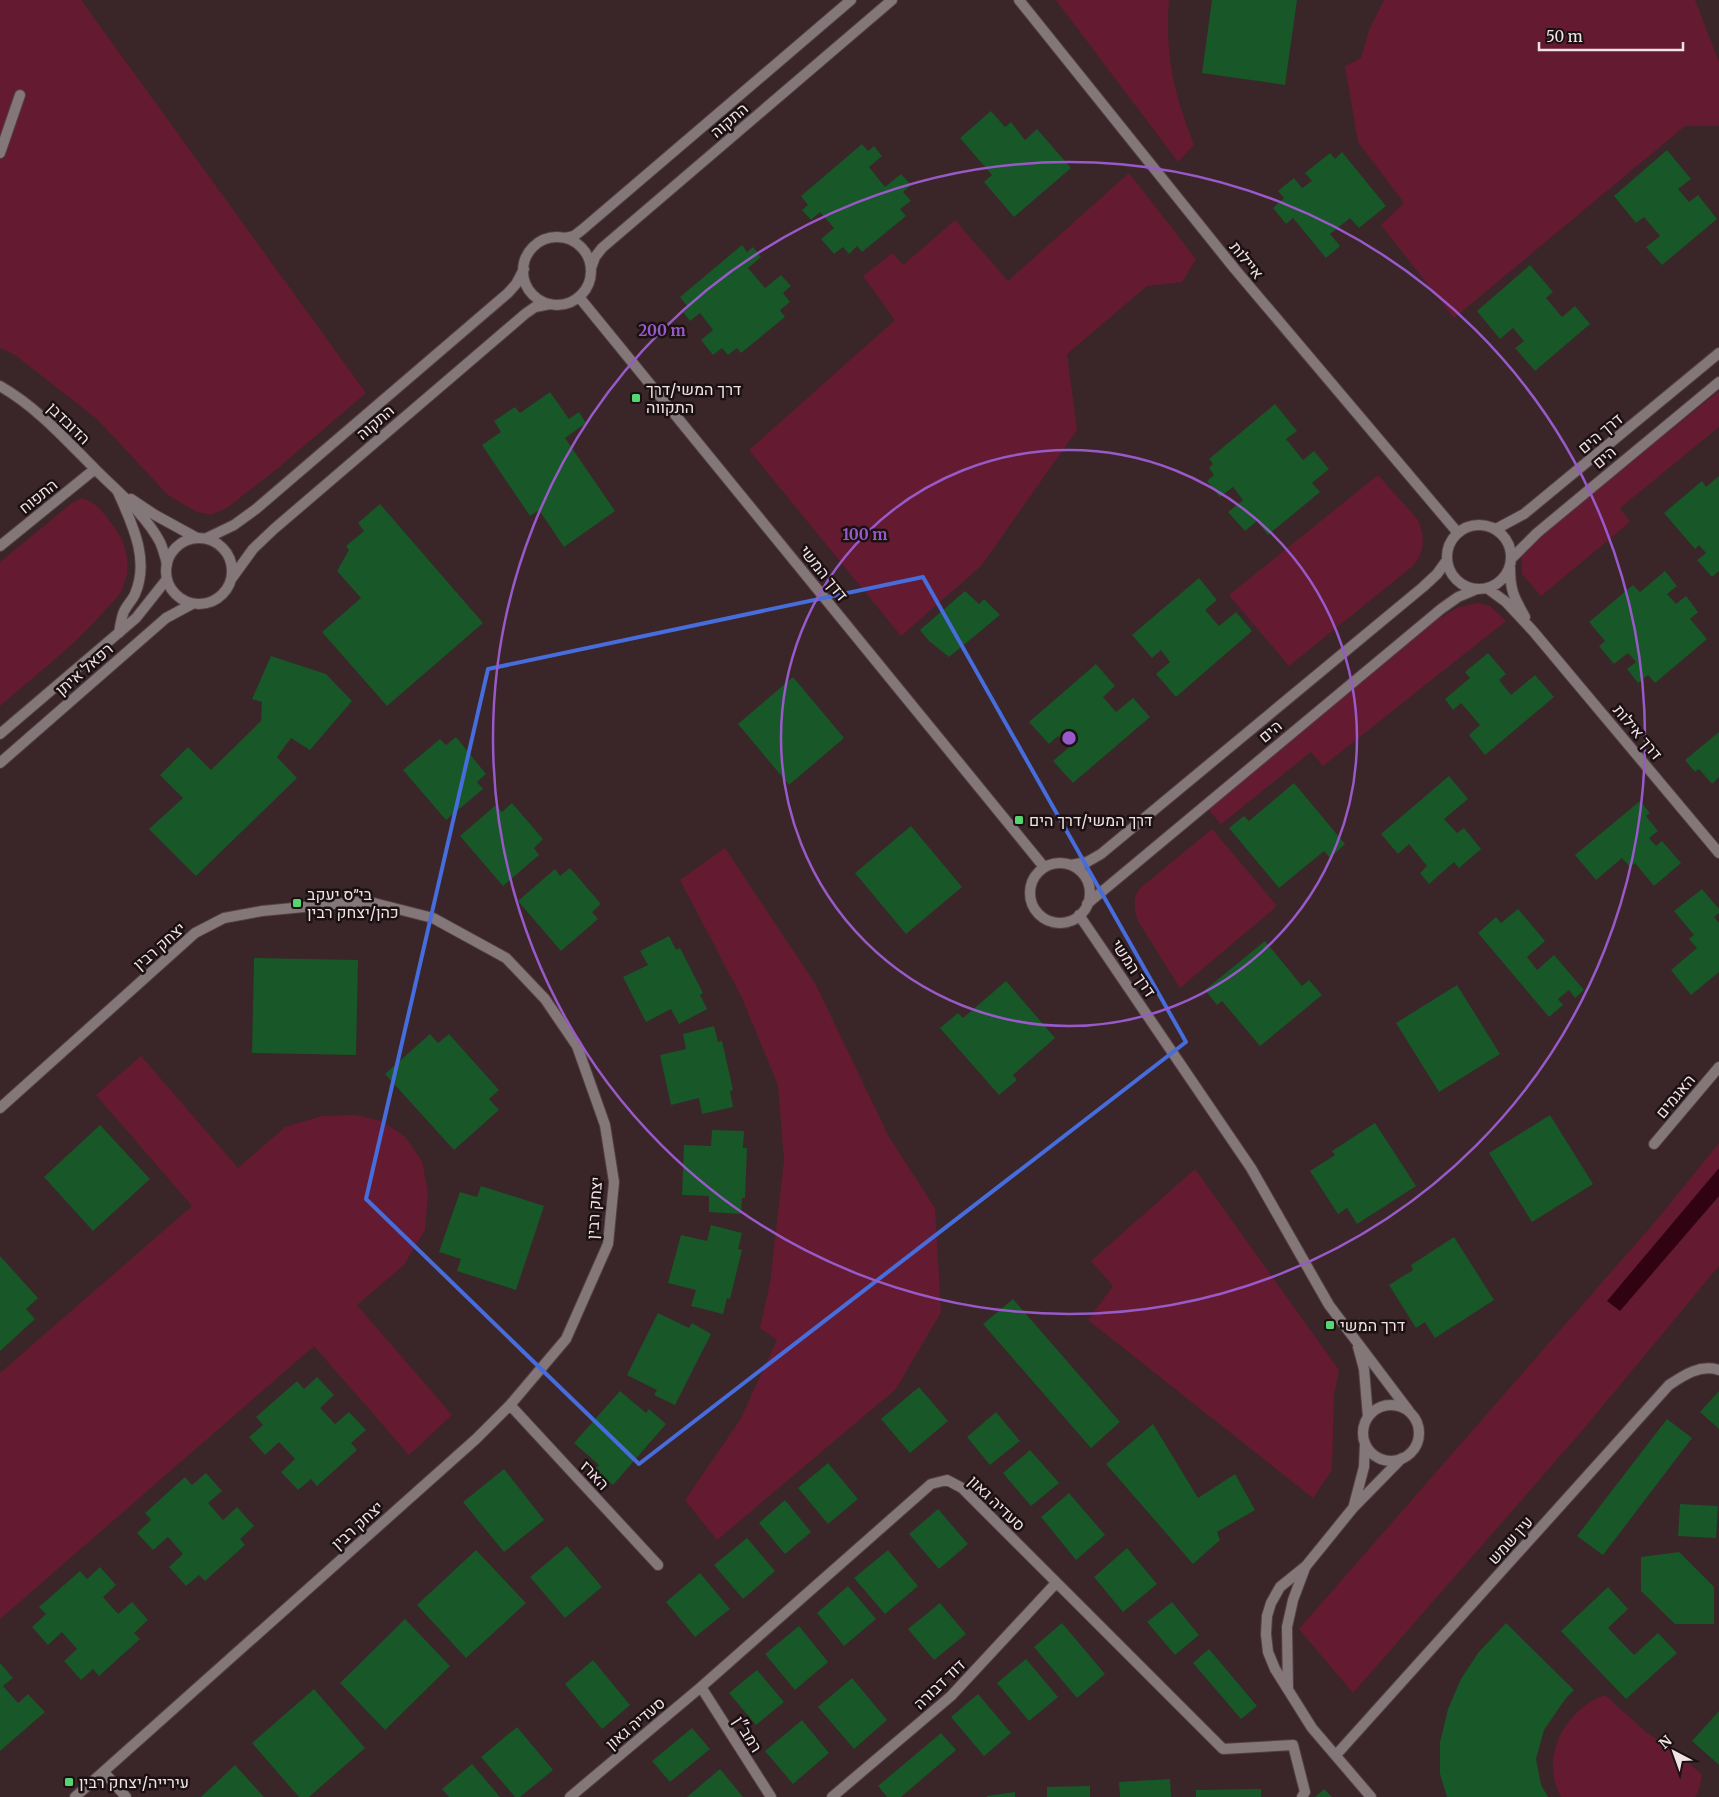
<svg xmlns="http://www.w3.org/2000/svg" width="1719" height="1797" font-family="Merriweather,Heebo,serif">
  <rect width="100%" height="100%" fill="#3a2529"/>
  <path fill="#641b31" d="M 0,0 L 81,0 L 366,393 L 278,468 L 228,507 L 211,515 L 197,512 L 168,495 L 97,419 L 15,355 L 0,348 Z
    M 1056,0 L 1169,0 C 1165,57 1174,93 1194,145 L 1178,162 Z
    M 1384,0 L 1695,0 L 1719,62 L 1719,126 L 1685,126 L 1454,318 L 1381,225 L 1404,203 L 1358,142 L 1345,66 L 1361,58 L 1369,30 Z
    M 1129,173 L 1196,259 L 1182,282 L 1147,286 L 1067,354 L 1077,430 L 981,566 L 901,636 L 749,450 L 895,320 L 863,276 L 893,253 L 903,265 L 955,220 L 1008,281 Z
    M 1719,391 L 1719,427 L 1620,508 L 1630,522 L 1541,596 L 1522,574 L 1521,552 L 1537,538 Z
    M 1378,475 L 1418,520 C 1425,536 1425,551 1414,565 L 1289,666 L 1229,595 Z
    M 82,498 C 99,504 104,514 115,528 C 129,547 132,572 120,593 C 116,599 110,605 105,610 C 75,646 35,675 0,706 L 0,562 L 72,503 Z
    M 1478,603 L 1490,606 L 1506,621 L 1323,766 L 1311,752 L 1221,824 L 1207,808 L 1438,619 L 1459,607 Z
    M 1212,829 L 1277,906 L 1180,988 L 1138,921 C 1134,909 1133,902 1138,890 Z
    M 725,848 L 816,985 L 889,1137 L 935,1208 L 941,1312 L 896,1389 L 717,1540 L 685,1500 L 740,1420 L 777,1340 L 760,1328 L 770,1283 L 784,1160 L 778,1085 L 742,998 L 680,880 Z
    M 141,1056 L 238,1168 L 285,1127 L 322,1116 L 355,1115 L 382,1121 L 405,1137 L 422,1161 L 428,1193 L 425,1230 L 404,1265 L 357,1305 L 452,1415 L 409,1455 L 314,1346 L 0,1619 L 0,1373 L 192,1206 L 96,1095 Z
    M 1719,1143 L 1719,1266 L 1581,1432 L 1353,1693 L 1299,1629 L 1660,1216 Z
    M 1195,1169 L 1339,1370 L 1334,1395 L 1332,1470 L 1313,1498 L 1088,1320 L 1113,1286 L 1091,1261 Z
    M 1605,1695 L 1646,1732 L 1677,1752 L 1702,1775 L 1698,1793 L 1695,1797 L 1561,1797 C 1539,1758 1565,1709 1605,1695 Z"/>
  <path fill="#310312" d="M 1719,1168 L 1719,1196 L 1620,1311 L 1607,1301 Z"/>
  <path fill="#185727" d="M 1212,0 L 1297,0 L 1285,85 L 1202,73 Z
    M 991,111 L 1005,127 L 1011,122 L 1025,140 L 1037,129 L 1071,168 L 1014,217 L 984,182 L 992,175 L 960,138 Z
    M 862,144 L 868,151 L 874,146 L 882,156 L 869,167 L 885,187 L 901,174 L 911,185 L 903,192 L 911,201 L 900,209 L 906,216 L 862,252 L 857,246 L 849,254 L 843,247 L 834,254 L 821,239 L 834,228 L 820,212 L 811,220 L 802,210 L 808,205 L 801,196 Z
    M 1667,150 L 1691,179 L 1678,189 L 1689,202 L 1698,195 L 1717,219 L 1662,265 L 1646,247 L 1660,236 L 1644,217 L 1636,223 L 1614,196 Z
    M 1342,152 L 1386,206 L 1359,228 L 1350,218 L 1330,234 L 1340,246 L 1326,258 L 1293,218 L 1286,224 L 1273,208 L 1284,198 L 1278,191 L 1294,178 L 1302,188 L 1312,181 L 1305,173 L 1330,153 L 1335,159 Z
    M 742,245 L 747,252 L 753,247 L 761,257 L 748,268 L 765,288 L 781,275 L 791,286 L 783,293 L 790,302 L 780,310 L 785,317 L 741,353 L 737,348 L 728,355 L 722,348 L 713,355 L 701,340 L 713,330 L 700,313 L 690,321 L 682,311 L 687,306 L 680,297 Z
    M 1530,265 L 1553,292 L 1546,298 L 1562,317 L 1575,306 L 1590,324 L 1535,371 L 1515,348 L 1524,341 L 1513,328 L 1500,339 L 1477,311 Z
    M 550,392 L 569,419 L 579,412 L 586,423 L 565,438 L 615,511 L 564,547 L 539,510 L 530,516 L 482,445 L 501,432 L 494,421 L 515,407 L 520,413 Z
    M 1275,404 L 1297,431 L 1286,439 L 1303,460 L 1314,451 L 1329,469 L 1312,483 L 1320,492 L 1268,535 L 1257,521 L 1245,531 L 1228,512 L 1243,500 L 1233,487 L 1220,497 L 1207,481 L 1214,475 L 1209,468 L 1213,464 L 1209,459 Z
    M 1719,476 L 1719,571 L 1712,577 L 1697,560 L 1706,553 L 1699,545 L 1695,549 L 1664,513 L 1702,481 L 1706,487 Z
    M 380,504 L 483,623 L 387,706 L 322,632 L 361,598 L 337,571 L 349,550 L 346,546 L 364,531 L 358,523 Z
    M 1665,571 L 1677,586 L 1667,594 L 1676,604 L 1686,596 L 1698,612 L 1690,619 L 1707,639 L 1655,683 L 1648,675 L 1638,683 L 1627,669 L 1636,662 L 1628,653 L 1614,664 L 1599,646 L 1605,641 L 1589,622 L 1633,585 L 1640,592 Z
    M 1199,578 L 1217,600 L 1205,610 L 1219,626 L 1236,612 L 1252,631 L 1176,697 L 1156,674 L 1170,662 L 1161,650 L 1152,658 L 1132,635 Z
    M 965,591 L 979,604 L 984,599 L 1000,615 L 949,657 L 929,641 L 920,630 Z
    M 1488,653 L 1506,674 L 1499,680 L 1511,695 L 1535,675 L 1554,697 L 1485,755 L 1469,735 L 1480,725 L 1461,703 L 1453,710 L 1445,699 L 1470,678 L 1465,672 Z
    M 271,656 L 326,674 L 352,701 L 310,750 L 291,738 L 277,757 L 297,778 L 196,876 L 149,829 L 183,798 L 160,775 L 188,747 L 211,770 L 261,721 L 262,702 L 252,699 Z
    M 1096,664 L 1115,686 L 1103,697 L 1116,712 L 1133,698 L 1150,717 L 1073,783 L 1053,761 L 1068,748 L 1058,736 L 1049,744 L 1029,722 Z
    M 793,677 L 844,738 L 789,785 L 738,724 Z
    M 1719,732 L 1719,777 L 1712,784 L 1699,769 L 1695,772 L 1685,760 Z
    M 456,737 L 486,774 L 477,782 L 483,789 L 446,820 L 403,770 L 440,739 L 446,745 Z
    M 1449,776 L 1468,799 L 1444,819 L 1457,833 L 1464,828 L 1481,849 L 1459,868 L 1454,862 L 1429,884 L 1420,873 L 1427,866 L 1409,844 L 1398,854 L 1381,834 Z
    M 1294,783 L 1345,844 L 1330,858 L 1324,851 L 1279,888 L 1229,828 L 1244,816 L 1249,821 Z
    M 1640,801 L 1650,813 L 1646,816 L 1658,831 L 1649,838 L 1656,846 L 1662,841 L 1681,863 L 1654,886 L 1635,863 L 1630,867 L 1622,858 L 1596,880 L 1575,855 Z
    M 512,803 L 543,839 L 534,848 L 539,855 L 503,886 L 460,836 L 496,805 L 502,812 Z
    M 911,826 L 962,887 L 906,934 L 855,873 Z
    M 570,868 L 601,904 L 592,912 L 598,919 L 561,951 L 518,901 L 555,869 L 560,876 Z
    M 1702,889 L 1719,909 L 1719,913 L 1714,917 L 1719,923 L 1719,972 L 1691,995 L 1671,970 L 1697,948 L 1689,939 L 1694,935 L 1674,911 Z
    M 1518,909 L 1545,941 L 1527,957 L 1537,970 L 1554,955 L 1584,990 L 1575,998 L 1569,990 L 1558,999 L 1563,1005 L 1549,1017 L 1478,933 L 1496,917 L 1501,923 Z
    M 669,936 L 676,950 L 680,948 L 703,993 L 700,995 L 707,1009 L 679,1024 L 671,1009 L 646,1022 L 623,977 L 648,965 L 640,951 Z
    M 1265,941 L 1302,986 L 1309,980 L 1322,995 L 1260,1046 L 1222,1001 L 1217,1005 L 1205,990 Z
    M 254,958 L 358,960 L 356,1055 L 252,1053 Z
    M 1006,981 L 1055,1038 L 1013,1075 L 1017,1080 L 999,1095 L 940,1028 L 958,1013 L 963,1018 Z
    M 1457,985 L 1500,1054 L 1439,1092 L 1396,1023 Z
    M 714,1026 L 718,1042 L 722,1041 L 733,1090 L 730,1091 L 733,1107 L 702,1114 L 699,1098 L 671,1105 L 660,1055 L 686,1049 L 683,1034 Z
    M 430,1034 L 438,1043 L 449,1034 L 499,1090 L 489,1099 L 499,1110 L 454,1150 L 385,1074 Z
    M 1550,1115 L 1593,1184 L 1532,1222 L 1489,1153 Z
    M 1375,1123 L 1416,1186 L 1357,1224 L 1347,1208 L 1338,1214 L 1310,1171 L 1335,1155 L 1332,1151 Z
    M 100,1125 L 150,1179 L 93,1231 L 44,1177 Z
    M 712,1130 L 744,1131 L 743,1148 L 747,1148 L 745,1198 L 742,1198 L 741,1214 L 709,1212 L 709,1196 L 682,1195 L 684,1145 L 711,1146 Z
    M 481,1186 L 544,1206 L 516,1290 L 457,1271 L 461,1259 L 439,1252 L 460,1192 L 477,1197 Z
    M 711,1225 L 742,1233 L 738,1249 L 742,1250 L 730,1299 L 727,1298 L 723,1314 L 691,1306 L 696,1290 L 668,1283 L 681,1235 L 707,1241 Z
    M 1454,1237 L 1494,1300 L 1435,1338 L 1425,1322 L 1416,1328 L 1389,1285 L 1413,1270 L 1411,1265 Z
    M 0,1256 L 38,1298 L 26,1309 L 35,1319 L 0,1351 Z
    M 1013,1299 L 1120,1422 L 1091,1448 L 983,1324 Z
    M 658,1313 L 689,1328 L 692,1323 L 711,1334 L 675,1405 L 654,1395 L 657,1390 L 627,1375 Z
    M 317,1377 L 334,1395 L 320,1408 L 335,1424 L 349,1412 L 366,1430 L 351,1443 L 357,1450 L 317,1486 L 311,1479 L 298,1490 L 281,1472 L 295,1459 L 279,1442 L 265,1455 L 249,1437 L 263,1425 L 256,1417 L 297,1381 L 304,1389 Z
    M 919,1387 L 948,1421 L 910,1453 L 881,1419 Z
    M 620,1391 L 646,1413 L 649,1409 L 666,1424 L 613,1485 L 595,1469 L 599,1465 L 574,1443 Z
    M 1719,1391 L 1719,1429 L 1700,1412 Z
    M 996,1412 L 1020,1441 L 990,1465 L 967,1437 Z
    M 1667,1419 L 1692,1438 L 1603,1555 L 1577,1536 Z
    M 1153,1424 L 1198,1498 L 1235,1474 L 1255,1510 L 1217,1532 L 1220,1540 L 1193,1564 L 1106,1464 Z
    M 1030,1450 L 1059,1483 L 1031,1506 L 1003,1473 Z
    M 828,1463 L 858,1499 L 828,1524 L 798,1488 Z
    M 504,1469 L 544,1520 L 504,1552 L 463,1502 Z
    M 206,1473 L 222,1491 L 208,1503 L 223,1520 L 237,1507 L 254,1526 L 240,1539 L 245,1545 L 205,1581 L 199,1575 L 186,1586 L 169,1567 L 183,1554 L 168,1537 L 153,1550 L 137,1533 L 151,1520 L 145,1513 L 185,1477 L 192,1485 Z
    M 1069,1493 L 1105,1535 L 1076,1560 L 1041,1517 Z
    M 785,1500 L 811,1532 L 785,1554 L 759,1523 Z
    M 1680,1504 L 1718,1506 L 1716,1538 L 1678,1536 Z
    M 938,1509 L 968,1544 L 939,1569 L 909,1534 Z
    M 747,1538 L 775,1571 L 743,1599 L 714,1565 Z
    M 567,1546 L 602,1587 L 565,1618 L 530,1577 Z
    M 1127,1548 L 1157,1584 L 1123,1612 L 1094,1577 Z
    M 476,1550 L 526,1603 L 466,1658 L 417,1605 Z
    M 888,1550 L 918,1586 L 885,1614 L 854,1578 Z
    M 1679,1552 L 1714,1587 L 1714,1624 L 1675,1624 L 1641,1591 L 1641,1557 Z
    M 100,1567 L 116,1585 L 103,1597 L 118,1614 L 132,1602 L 148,1620 L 134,1633 L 140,1639 L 99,1676 L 93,1669 L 81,1680 L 64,1661 L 77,1649 L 62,1632 L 48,1645 L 32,1627 L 46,1614 L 39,1607 L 80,1571 L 87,1579 Z
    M 700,1573 L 730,1609 L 695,1637 L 666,1602 Z
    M 848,1586 L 876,1619 L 844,1646 L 817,1613 Z
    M 1608,1587 L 1628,1609 L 1608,1628 L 1634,1655 L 1658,1633 L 1677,1653 L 1626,1699 L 1561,1631 Z
    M 1172,1602 L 1199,1635 L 1175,1655 L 1147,1622 Z
    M 940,1603 L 966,1634 L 934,1660 L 908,1629 Z
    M 405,1619 L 450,1666 L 385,1730 L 340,1683 Z
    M 1062,1623 L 1105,1674 L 1077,1698 L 1034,1647 Z
    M 1506,1623 L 1574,1690 L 1566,1698 L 1544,1730 L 1536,1759 L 1541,1785 L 1548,1797 L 1447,1797 L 1440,1774 L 1440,1742 L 1448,1709 L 1461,1679 L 1478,1653 Z
    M 799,1626 L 828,1662 L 795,1690 L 765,1654 Z
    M 1209,1649 L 1257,1706 L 1241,1719 L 1193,1663 Z
    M 1026,1659 L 1058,1697 L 1029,1721 L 997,1683 Z
    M 593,1660 L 630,1705 L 602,1729 L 565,1684 Z
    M 0,1663 L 13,1678 L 3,1686 L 18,1703 L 28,1694 L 45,1712 L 0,1751 Z
    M 757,1670 L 784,1702 L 756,1725 L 729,1693 Z
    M 852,1678 L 887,1720 L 854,1749 L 818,1707 Z
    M 314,1689 L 365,1748 L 309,1797 L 299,1797 L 252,1743 Z
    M 978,1694 L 1011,1733 L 984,1756 L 951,1717 Z
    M 1719,1711 L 1719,1765 L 1692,1741 Z
    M 802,1720 L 829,1753 L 793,1784 L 765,1751 Z
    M 517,1727 L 553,1770 L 520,1797 L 515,1797 L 481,1757 Z
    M 692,1728 L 710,1749 L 670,1782 L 652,1761 Z
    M 941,1733 L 956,1750 L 901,1797 L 887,1797 L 878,1786 Z
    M 472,1764 L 500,1797 L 449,1797 L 442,1789 Z
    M 235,1765 L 264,1797 L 201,1797 Z
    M 720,1769 L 743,1797 L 687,1797 Z
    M 1170,1779 L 1171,1797 L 1120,1797 L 1119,1782 Z
    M 1090,1786 L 1090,1797 L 1047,1797 L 1047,1787 Z
    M 1261,1789 L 1261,1797 L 1196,1797 L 1196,1790 Z
    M 1324,1789 L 1332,1797 L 1315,1797 Z
    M 1015,1792 L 1015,1797 L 987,1797 L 987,1796 Z"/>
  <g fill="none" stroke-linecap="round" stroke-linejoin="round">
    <g stroke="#544043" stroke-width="12">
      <path id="minor" d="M 1019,0 L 1234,268 L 1458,533
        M 0,153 L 20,95
        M 579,297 L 1044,867
        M 0,386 C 37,407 66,440 96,470 C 118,492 145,514 160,542 C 163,549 165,556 167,564
        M 131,499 L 155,515 L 197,538
        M1447 557a32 32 0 1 1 64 0a32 32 0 1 1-64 0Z
        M 1496,529 L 1524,514 L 1719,353
        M 0,546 L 95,469
        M 1511,559 L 1537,533 L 1719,382
        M 1510,567 C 1510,591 1514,597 1525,617
        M 1487,588 L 1506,602 L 1533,631 L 1719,853
        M1030 893a30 30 0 1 1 60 0a30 30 0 1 1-60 0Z
        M 1071,865 L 1087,862 L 1101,854 L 1423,587 L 1437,574 L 1447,560
        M 1087,904 L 1441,609 L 1458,597 L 1477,589
        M 1079,915 L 1251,1168 L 1329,1305 L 1409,1411
        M 0,1108 L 195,933 L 224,918 L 262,911 L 366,901 L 433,918 L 506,958 L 545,999 L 577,1046 L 605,1125 L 614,1182 L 608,1244 L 566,1339 L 510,1405 L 476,1439 L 75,1797
        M 1654,1144 L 1719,1067
        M 1358,1347 L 1364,1369 L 1368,1417
        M 510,1405 L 658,1565
        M1363 1433a28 28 0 1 1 56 0a28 28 0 1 1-56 0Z
        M 1354,1505 L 1364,1467 L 1365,1443
        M 701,1687 L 771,1797
        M 1288,1689 L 1287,1627 L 1293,1600 L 1305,1568
        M 1336,1755 L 1669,1385 C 1684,1375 1700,1364 1719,1370
        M 104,1772 L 126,1797
        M 570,1797 L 701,1687 L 931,1484 L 947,1480 L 962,1488 L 1223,1749 L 1293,1745 L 1305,1792 L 1302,1797
        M 832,1797 L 951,1696 L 1056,1583
        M 1371,1797 L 1312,1728 L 1275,1669 L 1268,1652 L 1266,1634 L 1267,1616 L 1271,1603 L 1280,1587 L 1306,1566 L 1353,1508 L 1402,1458"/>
    </g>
    <g stroke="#544043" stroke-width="12">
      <path id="tertiary" d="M523 271a34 34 0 1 1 68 0a34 34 0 1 1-68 0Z
        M 565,238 L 574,236 L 583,229 L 851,0
        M 591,268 L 595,257 L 602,248 L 892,0
        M 118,492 C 132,524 150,559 135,594 C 132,601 125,607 123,614 C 121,620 120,627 119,633
        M166 571a33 33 0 1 1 66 0a33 33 0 1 1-66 0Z
        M 207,538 L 234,525 L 256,509 L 508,293 L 516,284 L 524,269
        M 232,578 L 253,549 L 274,529 L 525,314 L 535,307 L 550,304
        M 0,734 L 136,618 L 167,579
        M 0,763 L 166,618 L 192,604"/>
    </g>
    <use href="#minor" stroke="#837779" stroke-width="10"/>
    <use href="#tertiary" stroke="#837779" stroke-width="10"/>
  </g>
  <path fill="none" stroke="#476cdb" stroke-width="4" stroke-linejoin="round" d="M 923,577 L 1186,1042 L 639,1464 L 366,1199 L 488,669 Z"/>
  <g fill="none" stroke="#985ac8" stroke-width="2.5">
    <circle cx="1069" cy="738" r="288"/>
    <circle cx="1069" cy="738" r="576"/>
  </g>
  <g fill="#55d671" stroke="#1b1113" stroke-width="2">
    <rect x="631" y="393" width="10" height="10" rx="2.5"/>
    <rect x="1014" y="815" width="10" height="10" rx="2.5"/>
    <rect x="292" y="898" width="10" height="10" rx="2.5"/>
    <rect x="1325" y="1320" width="10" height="10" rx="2.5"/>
    <rect x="64" y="1777" width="10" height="10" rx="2.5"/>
  </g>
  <g text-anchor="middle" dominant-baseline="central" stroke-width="5" stroke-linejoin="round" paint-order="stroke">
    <g font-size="16" fill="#f1e3e5" stroke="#1b1113">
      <text transform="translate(729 120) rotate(-41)">התקוה</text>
      <text transform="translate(1247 260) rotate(51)">איילות</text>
      <text transform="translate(375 422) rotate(-41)">התקוה</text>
      <text transform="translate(69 423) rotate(44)">הדובדבן</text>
      <text transform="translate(1600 433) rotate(-40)">דרך הים</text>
      <text transform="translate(1604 457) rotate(-40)">הים</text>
      <text transform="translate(38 496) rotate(-39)">התפוח</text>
      <text transform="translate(824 573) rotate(51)">דדך המשי</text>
      <text transform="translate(84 669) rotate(-41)">רפאל איתן</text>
      <text transform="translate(1270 731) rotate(-40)">הים</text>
      <text transform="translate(1638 732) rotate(50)">דרך אילות</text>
      <text transform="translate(159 946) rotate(-41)">יצחק רבין</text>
      <text transform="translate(1134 968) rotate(56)">דרך המשי</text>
      <text transform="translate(1675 1096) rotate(-50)">האגמים</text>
      <text transform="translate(594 1208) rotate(-86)">יצחק רבין</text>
      <text transform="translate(595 1475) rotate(47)">הארז</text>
      <text transform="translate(997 1503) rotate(44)">סעדיה גאון</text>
      <text transform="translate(357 1525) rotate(-42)">יצחק רבין</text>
      <text transform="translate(1510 1540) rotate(-48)">עין שמש</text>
      <text transform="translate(939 1684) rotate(-44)">דוד דבורה</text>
      <text transform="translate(635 1723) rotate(-40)">סעדיה גאון</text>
      <text transform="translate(748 1734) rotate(58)">רמב"ן</text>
    </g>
    <g font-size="16" fill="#f1e3e5" stroke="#1b1113" text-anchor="start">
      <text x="646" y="389">דרך המשי/דרך<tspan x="646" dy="18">התקווה</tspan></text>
      <text x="1029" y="820">דרך המשי/דרך הים</text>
      <text x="307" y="894">בי״ס יעקב<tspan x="307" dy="18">כהן/יצחק רבין</tspan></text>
      <text x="1340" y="1325">דרך המשי</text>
      <text x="79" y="1782">עירייה/יצחק רבין</text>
    </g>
  </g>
  <circle cx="1069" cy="738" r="8" fill="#985ac8" stroke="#1b1113" stroke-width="2.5"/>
  <g font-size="15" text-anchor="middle" font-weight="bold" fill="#985ac8" stroke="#1b1113" stroke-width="5" stroke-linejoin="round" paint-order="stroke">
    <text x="662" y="336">200 m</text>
    <text x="865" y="540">100 m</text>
  </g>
  <g transform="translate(1674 1752) rotate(319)" stroke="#1b1113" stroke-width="4" paint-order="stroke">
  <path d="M0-4L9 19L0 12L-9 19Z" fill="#f1e3e5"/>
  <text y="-8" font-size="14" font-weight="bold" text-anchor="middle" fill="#f1e3e5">N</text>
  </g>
  <path d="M1539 42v8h144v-8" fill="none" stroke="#f1e3e5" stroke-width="2.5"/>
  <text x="1546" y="42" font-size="15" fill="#f1e3e5" stroke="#1b1113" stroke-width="4" paint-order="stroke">50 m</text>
</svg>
